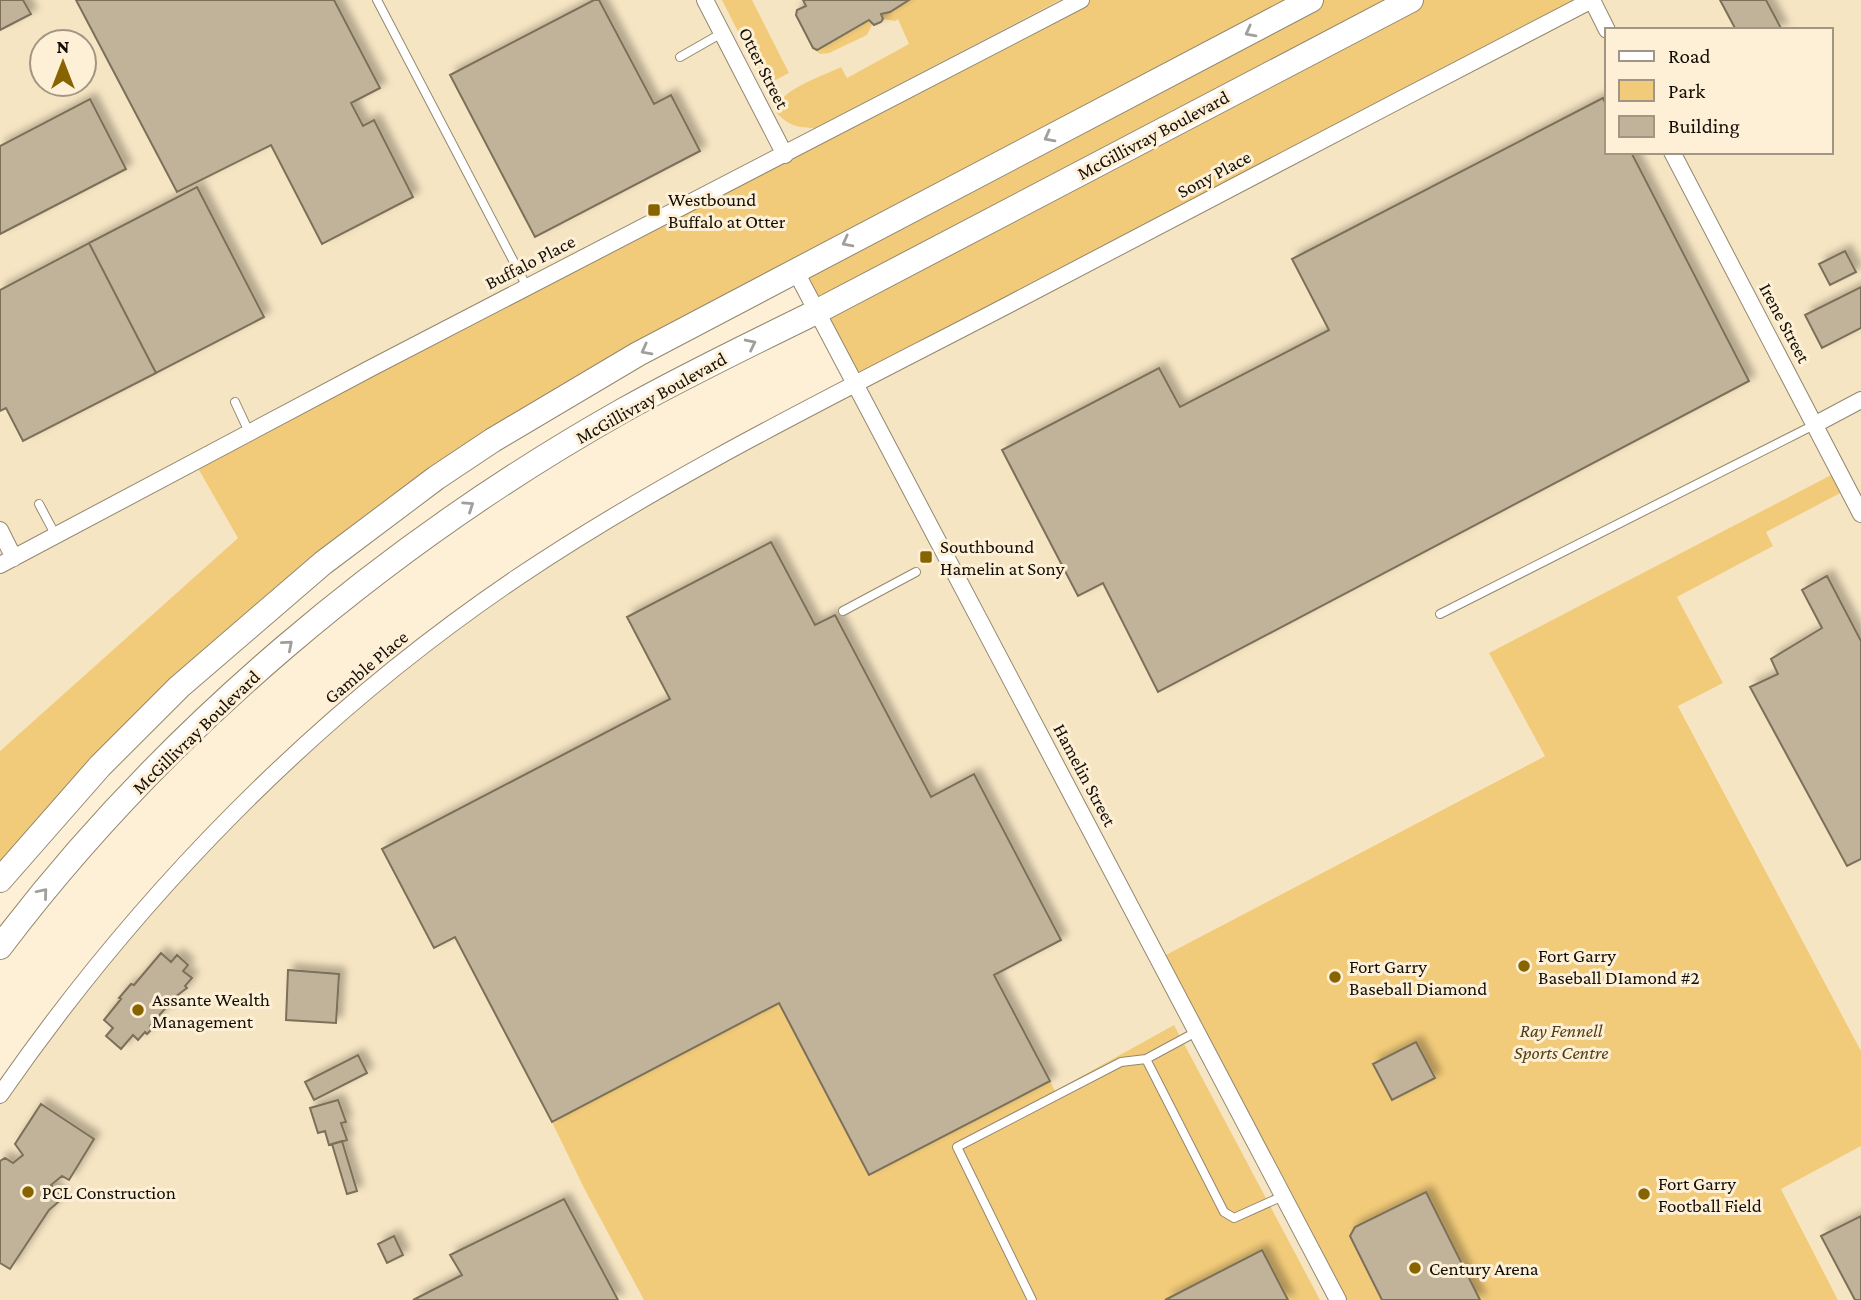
<svg xmlns="http://www.w3.org/2000/svg" width="1861" height="1300" font-family="'Crimson Pro',serif">
  <defs>
    <filter id="shadow"><feDropShadow dx="6" dy="-6" stdDeviation="3.5" flood-color="#0004"/></filter>
  </defs>
  <rect width="100%" height="100%" fill="#fef0d6"/>
  <path fill="#f6e5c3" fill-rule="evenodd" d="M 0,0 L 1081,0 L 196,463 L 239,537 L 0,751 ZM 42,42 L 84,42 L 84,84 L 42,84 Z
    M 1598,0 L 1861,0 L 1861,1051 L 1678,705 L 1723,683 L 1677,597 L 1772,546 L 1766,532 L 1490,653 L 1546,755 L 1158,959 L 1338,1300 L 0,1300 L 0,1095 L 140,914 L 350,706 L 592,529 ZM 1607,30 L 1831,30 L 1831,152 L 1607,152 Z
    M 1861,1146 L 1861,1300 L 1838,1300 L 1781,1188 Z"/>
  <path fill="#f2cb7a" d="M 722,0 L 752,0 L 789,73 L 768,84 L 762,79 Z
    M 909,0 L 1060,0 L 815,128 C 797,128 787,125 775,111 C 780,89 821,77 841,67 L 847,78 L 909,44 L 898,19 L 895,21 L 883,19 L 881,14 L 890,12 Z
    M 1081,0 L 1592,0 L 855,385 L 795,270 L 638,354 L 323,563 L 0,880 L 0,751 L 238,538 L 195,463 Z
    M 869,20 L 872,25 L 867,35 L 829,53 L 820,54 L 813,48 L 817,50 Z
    M 1839,471 L 1848,489 L 1766,532 L 1773,546 L 1677,597 L 1723,683 L 1678,706 L 1861,1051 L 1861,1146 L 1781,1189 L 1838,1300 L 1338,1300 L 1158,959 L 1545,756 L 1489,653 Z
    M 779,1003 L 870,1175 L 1050,1081 L 1055,1091 L 1174,1025 L 1320,1300 L 1288,1300 L 1262,1250 L 1165,1300 L 644,1300 L 584,1188 L 552,1122 Z"/>
  <path fill="#c0b39a" stroke="#7b7058" stroke-width="2" filter="url(#shadow)" d="M 0,0 L 23,0 L 31,14 L 0,30 Z
    M 76,0 L 334,0 L 380,88 L 351,103 L 363,126 L 374,120 L 413,197 L 322,244 L 271,145 L 177,192 Z
    M 594,0 L 599,0 L 654,104 L 671,95 L 700,151 L 535,237 L 450,75 Z
    M 803,0 L 909,0 L 890,12 L 881,14 L 883,19 L 881,22 L 874,25 L 869,20 L 817,50 L 813,48 L 796,15 L 797,10 L 806,6 Z
    M 1720,0 L 1766,0 L 1782,30 L 1736,30 Z
    M 1603,98 L 1607,107 L 1607,152 L 1631,152 L 1749,381 L 1158,692 L 1103,583 L 1078,596 L 1002,450 L 1159,368 L 1180,407 L 1329,330 L 1292,259 Z
    M 90,99 L 126,169 L 0,234 L 0,146 Z
    M 197,187 L 264,317 L 156,373 L 89,243 Z
    M 89,243 L 156,373 L 23,441 L 6,408 L 0,411 L 0,290 Z
    M 1845,251 L 1856,272 L 1830,285 L 1819,264 Z
    M 1861,287 L 1861,328 L 1822,348 L 1805,315 Z
    M 771,542 L 815,625 L 835,615 L 931,797 L 974,774 L 1061,940 L 994,975 L 1050,1081 L 869,1175 L 779,1003 L 552,1122 L 455,937 L 434,948 L 382,849 L 670,699 L 627,617 Z
    M 1827,576 L 1861,641 L 1861,859 L 1847,866 L 1750,687 L 1778,674 L 1771,659 L 1822,628 L 1802,590 Z
    M 161,953 L 171,962 L 177,955 L 188,965 L 183,971 L 192,978 L 185,986 L 187,988 L 175,997 L 150,1026 L 153,1028 L 147,1034 L 145,1032 L 138,1040 L 133,1035 L 121,1049 L 106,1036 L 113,1028 L 104,1020 L 121,999 L 119,998 L 131,984 L 134,985 Z
    M 288,970 L 339,974 L 336,1023 L 286,1020 Z
    M 1416,1042 L 1435,1078 L 1392,1100 L 1373,1064 Z
    M 358,1055 L 367,1073 L 314,1100 L 305,1082 Z
    M 338,1100 L 346,1122 L 341,1123 L 347,1140 L 329,1145 L 325,1131 L 318,1133 L 310,1108 Z
    M 41,1104 L 94,1139 L 69,1180 L 62,1176 L 51,1185 L 63,1198 L 49,1210 L 10,1269 L 0,1263 L 0,1161 L 5,1158 L 13,1163 L 23,1155 L 15,1144 Z
    M 342,1141 L 357,1191 L 347,1194 L 332,1144 Z
    M 1426,1192 L 1480,1300 L 1382,1300 L 1350,1236 L 1355,1227 Z
    M 564,1199 L 618,1300 L 413,1300 L 462,1275 L 450,1255 Z
    M 1861,1216 L 1861,1300 L 1855,1300 L 1821,1236 Z
    M 394,1236 L 403,1255 L 387,1263 L 378,1244 Z
    M 1262,1250 L 1288,1300 L 1165,1300 Z"/>
  <g fill="none" stroke-linecap="round" stroke-linejoin="round">
    <g stroke="#93876e" stroke-width="10">
      <path id="lane" d="M 377,0 L 527,287
        M 680,57 L 722,33
        M 235,402 L 250,434
        M 39,504 L 56,536
        M 843,611 L 916,572
        M 1440,614 L 1814,425
        M 1196,1032 L 1146,1059 L 1224,1212 L 1234,1218 L 1283,1196
        M 1032,1300 L 957,1147 L 1121,1062 L 1146,1059"/>
    </g>
    <g stroke="#93876e" stroke-width="18">
      <path id="street" d="M 705,0 L 785,155
        M 1592,0 L 1607,30
        M 1672,152 L 1861,514
        M 795,270 L 1338,1300
        M 1814,425 L 1861,400
        M 0,530 L 14,558
        M 0,565 L 373,367 L 1081,0
        M 0,1095 C 139,894 315,714 518,577 C 673,473 843,391 1008,305 C 1202,203 1397,101 1592,0"/>
    </g>
    <g stroke="#93876e" stroke-width="26">
      <path id="primary" d="M 0,880 L 100,766 L 179,687 L 323,563 L 436,478 L 493,440 L 638,354 L 1311,0
        M 0,947 C 163,731 388,543 622,411 C 686,375 751,344 816,312 L 1411,0"/>
    </g>
    <use href="#lane" stroke="#fff" stroke-width="8"/>
    <use href="#street" stroke="#fff" stroke-width="16"/>
    <use href="#primary" stroke="#fff" stroke-width="24"/>
  </g>
  <defs><path id="oneway-chevron" d="M-2-3.5L2.5 0L-2 3.5" fill="none" stroke-width="1.6" stroke-linecap="round" stroke-linejoin="round" transform="scale(1.75)"/></defs>
  <g stroke="#a19f9b">
    <use href="#oneway-chevron" transform="translate(1250 32) rotate(152)"/>
    <use href="#oneway-chevron" transform="translate(1049 137) rotate(152)"/>
    <use href="#oneway-chevron" transform="translate(847 242) rotate(152)"/>
    <use href="#oneway-chevron" transform="translate(751 344) rotate(-26)"/>
    <use href="#oneway-chevron" transform="translate(646 350) rotate(152)"/>
    <use href="#oneway-chevron" transform="translate(469 506) rotate(-34)"/>
    <use href="#oneway-chevron" transform="translate(288 645) rotate(-41)"/>
    <use href="#oneway-chevron" transform="translate(43 893) rotate(-50)"/>
  </g>
  <g fill="#876400" stroke="#fef0d6" stroke-width="2.5">
    <rect x="647" y="203" width="14" height="14" rx="3.5"/>
    <rect x="919" y="550" width="14" height="14" rx="3.5"/>
    <circle cx="1524" cy="966" r="7"/>
    <circle cx="1335" cy="977" r="7"/>
    <circle cx="138" cy="1010" r="7"/>
    <circle cx="28" cy="1192" r="7"/>
    <circle cx="1644" cy="1194" r="7"/>
    <circle cx="1415" cy="1268" r="7"/>
  </g>
  <g text-anchor="middle" dominant-baseline="central" stroke-width="6" stroke-linejoin="round" paint-order="stroke">
    <g font-size="19" fill="#130e06" stroke="#fef0d6">
      <text transform="translate(764 68) rotate(63)">Otter Street</text>
      <text transform="translate(1153 135) rotate(-28)">McGillivray Boulevard</text>
      <text transform="translate(1214 174) rotate(-28)">Sony Place</text>
      <text transform="translate(530 262) rotate(-27)">Buffalo Place</text>
      <text transform="translate(1785 323) rotate(62)">Irene Street</text>
      <text transform="translate(651 398) rotate(-29)">McGillivray Boulevard</text>
      <text transform="translate(366 667) rotate(-40)">Gamble Place</text>
      <text transform="translate(196 732) rotate(-44)">McGillivray Boulevard</text>
      <text transform="translate(1085 775) rotate(62)">Hamelin Street</text>
    </g>
    <g font-size="19" fill="#130e06" stroke="#fef0d6" text-anchor="start">
      <text x="668" y="199">Westbound<tspan x="668" dy="22">Buffalo at Otter</tspan></text>
      <text x="940" y="546">Southbound<tspan x="940" dy="22">Hamelin at Sony</tspan></text>
      <text x="1538" y="955">Fort Garry<tspan x="1538" dy="22">Baseball DIamond #2</tspan></text>
      <text x="1349" y="966">Fort Garry<tspan x="1349" dy="22">Baseball Diamond</tspan></text>
      <text x="152" y="999">Assante Wealth<tspan x="152" dy="22">Management</tspan></text>
      <text x="1658" y="1183">Fort Garry<tspan x="1658" dy="22">Football Field</tspan></text>
      <text x="42" y="1192">PCL Construction</text>
      <text x="1429" y="1268">Century Arena</text>
    </g>
    <g font-size="19" font-style="italic" fill="#4f3d16" stroke="#fef0d6">
      <text x="1561" y="1030">Ray Fennell<tspan x="1561" dy="22">Sports Centre</tspan></text>
    </g>
  </g>
  <rect x="1605" y="28" width="228" height="126" fill="#fef0d6" stroke="#a09683" stroke-width="2"/>
  <rect x="1619" y="51" width="35" height="10" fill="#ffffff" stroke="#a09683" stroke-width="2"/>
  <text x="1668" y="63" font-size="21" fill="#130e06">Road</text>
  <rect x="1619" y="80" width="35" height="21" fill="#f2cb7a" stroke="#a09683" stroke-width="2"/>
  <text x="1668" y="98" font-size="21" fill="#130e06">Park</text>
  <rect x="1619" y="116" width="35" height="21" fill="#c0b39a" stroke="#a09683" stroke-width="2"/>
  <text x="1668" y="133" font-size="21" fill="#130e06">Building</text>
  <g transform="translate(63 63)"><circle r="33" fill="#fef0d6" stroke="#a09683" stroke-width="2"/>
  <path d="M0-5L12 26L0 18L-12 26Z" fill="#876400"/>
  <text y="-10" font-size="19" font-weight="bold" text-anchor="middle" fill="#130e06">N</text>
  </g>
</svg>
